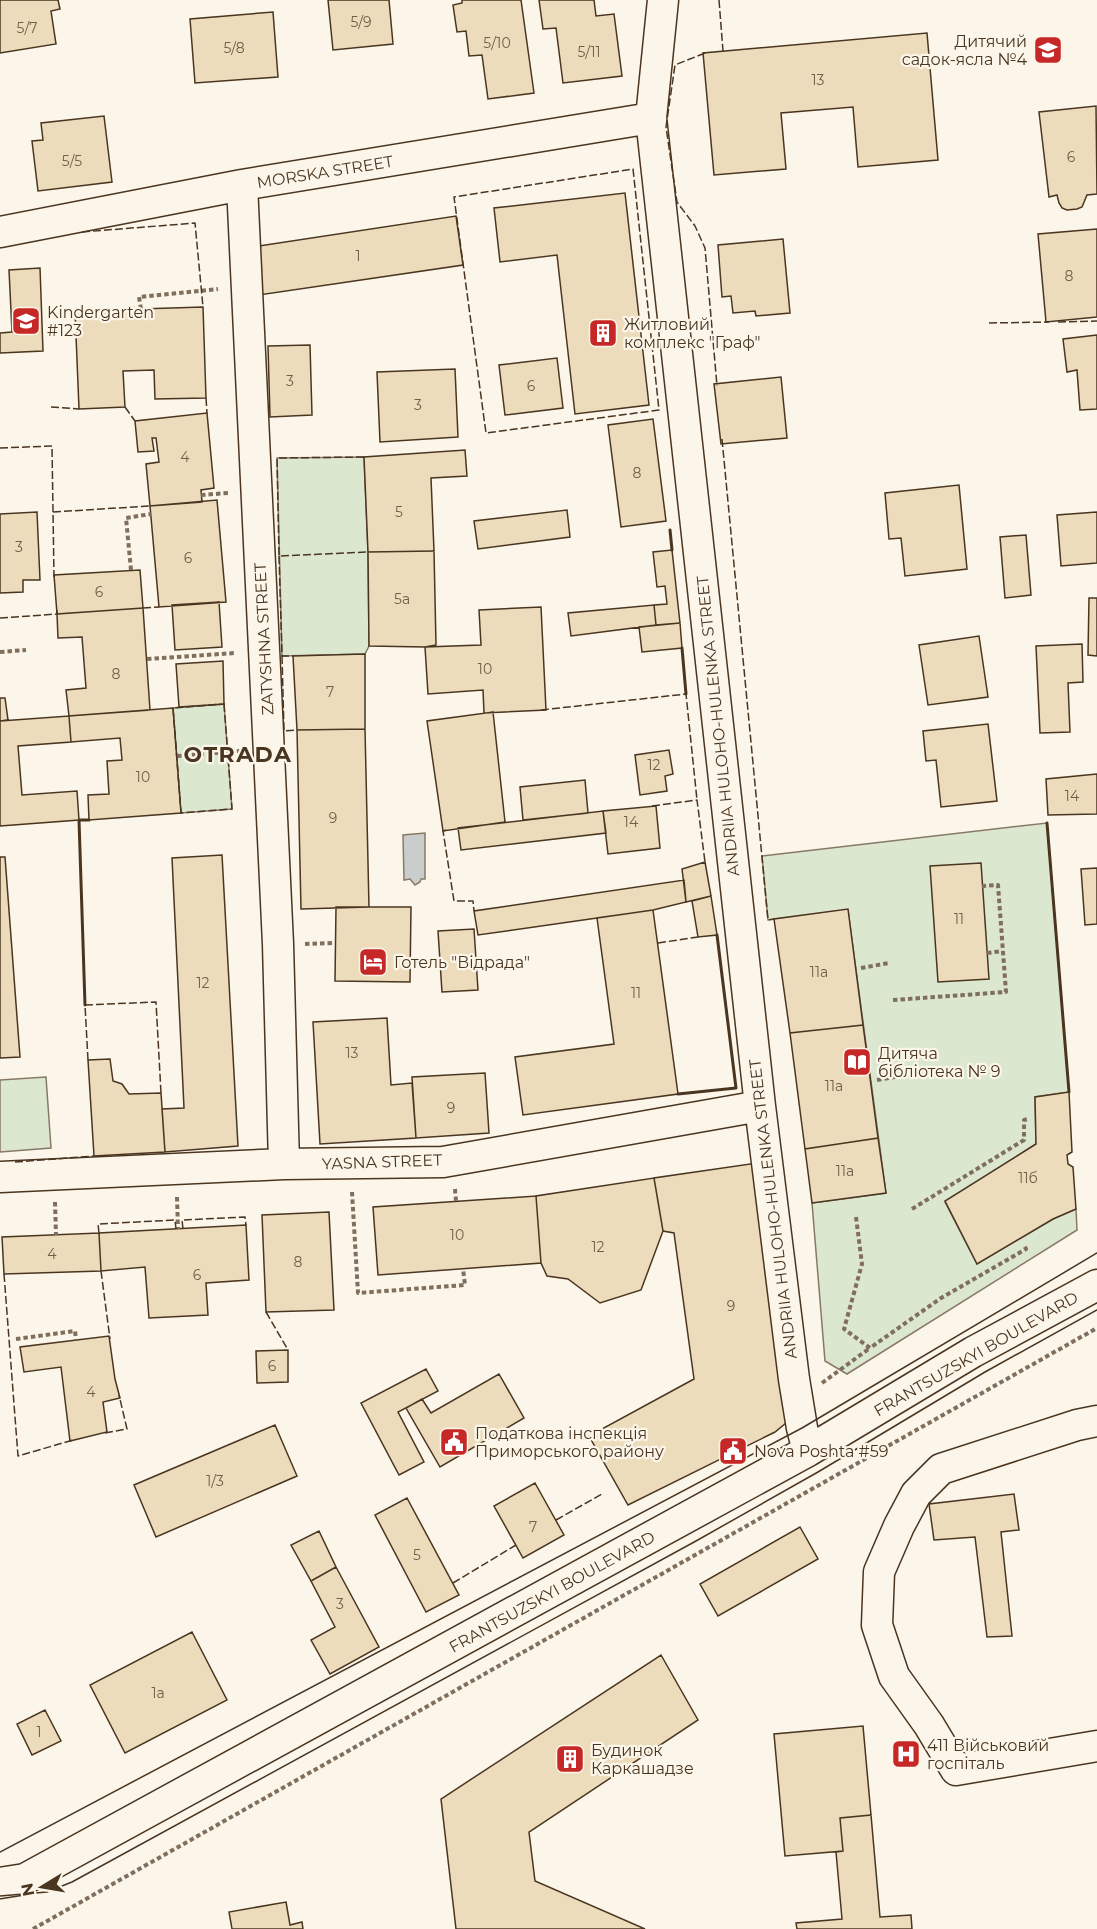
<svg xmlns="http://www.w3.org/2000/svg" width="1097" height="1929" font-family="Montserrat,sans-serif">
  <rect width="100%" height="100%" fill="#fbf6e9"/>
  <path fill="#dce7d0" stroke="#887966" stroke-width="1.5" d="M 364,457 L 368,552 L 369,646 L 365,654 L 282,656 L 277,458 Z
    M 224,704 L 232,809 L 181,813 L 173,708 Z
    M 1047,823 L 1069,1092 L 1035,1097 L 1036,1144 L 945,1202 L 977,1264 L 1053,1219 L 1076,1209 L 1077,1230 L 847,1374 L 825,1361 L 812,1203 L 886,1193 L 848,910 L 768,920 L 762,856 Z
    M 46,1077 L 51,1148 L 0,1152 L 0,1080 Z"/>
  <path fill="#c9cecd" stroke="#887966" stroke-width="1.5" d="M 425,833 L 425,879 L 421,879 L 420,882 L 415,885 L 410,879 L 404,880 L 403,835 Z"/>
  <path fill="#ecdcbc" stroke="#4a3520" stroke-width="1.5" d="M 0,0 L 58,0 L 60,9 L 51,11 L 56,44 L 0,53 Z
    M 328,0 L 389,0 L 393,44 L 333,50 Z
    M 462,0 L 521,0 L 534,93 L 488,99 L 482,55 L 469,56 L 466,31 L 457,32 L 453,5 L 462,3 Z
    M 539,0 L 594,0 L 596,16 L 614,14 L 622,76 L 563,83 L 556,28 L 543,29 Z
    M 273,12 L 278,77 L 195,83 L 190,19 Z
    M 927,33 L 938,160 L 858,167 L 853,107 L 781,113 L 786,169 L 714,175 L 703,53 Z
    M 1096,106 L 1097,194 L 1087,195 L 1082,207 L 1077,209 L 1067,210 L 1062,208 L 1059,203 L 1057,195 L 1049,197 L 1039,112 Z
    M 104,116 L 112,182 L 38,191 L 32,141 L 43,140 L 41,123 Z
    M 625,193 L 649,405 L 575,414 L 557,255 L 500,262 L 494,208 Z
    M 456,216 L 463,265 L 259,295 L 252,247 Z
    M 1097,229 L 1097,317 L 1046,322 L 1038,234 Z
    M 783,239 L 790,313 L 756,316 L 755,311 L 733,313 L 731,296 L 722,297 L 718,245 Z
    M 40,268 L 43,351 L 0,353 L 0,333 L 12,332 L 9,270 Z
    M 203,307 L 206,398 L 155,399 L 154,370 L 123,371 L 125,407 L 79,409 L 75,311 Z
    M 1097,335 L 1097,409 L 1080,410 L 1077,370 L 1067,372 L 1063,339 Z
    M 310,345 L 312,415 L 270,417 L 268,346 Z
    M 557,358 L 563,408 L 505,415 L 499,365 Z
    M 455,369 L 458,437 L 380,442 L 377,372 Z
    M 781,377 L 787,438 L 721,444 L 714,384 Z
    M 207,413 L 214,488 L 201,490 L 202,502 L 150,506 L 146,464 L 159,462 L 156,438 L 152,438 L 154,451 L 138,452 L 135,421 Z
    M 653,419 L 666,521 L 621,527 L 608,425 Z
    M 465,450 L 467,476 L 431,478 L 434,551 L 368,552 L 364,457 Z
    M 959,485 L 967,569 L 905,576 L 901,538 L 889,539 L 885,493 Z
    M 217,500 L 226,602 L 159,607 L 150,506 Z
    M 567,510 L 570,537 L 478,549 L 474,521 Z
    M 37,512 L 40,580 L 23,580 L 23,592 L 0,593 L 0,514 Z
    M 1097,512 L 1097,563 L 1061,566 L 1057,515 Z
    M 1026,535 L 1031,595 L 1005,598 L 1000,537 Z
    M 672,550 L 680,623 L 656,625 L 654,605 L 667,604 L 665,586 L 657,587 L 653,552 Z
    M 434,551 L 436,645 L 425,647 L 369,646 L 368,552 Z
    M 140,570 L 143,608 L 57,614 L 54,575 Z
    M 1089,598 L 1097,598 L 1097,656 L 1088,655 Z
    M 219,602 L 222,647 L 175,650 L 172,605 Z
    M 654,605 L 656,625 L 571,636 L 568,613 Z
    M 541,607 L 546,710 L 484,713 L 483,690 L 428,694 L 425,647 L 481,645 L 479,610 Z
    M 143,608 L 150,710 L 69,716 L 66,690 L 86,688 L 82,637 L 58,638 L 57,614 Z
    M 680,623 L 682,648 L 642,652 L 639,627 Z
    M 979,636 L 988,697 L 928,705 L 919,645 Z
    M 1082,644 L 1083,682 L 1068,683 L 1070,732 L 1040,733 L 1036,646 Z
    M 365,654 L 365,729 L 297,730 L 293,656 Z
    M 223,661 L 224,704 L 179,707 L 176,664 Z
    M 0,698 L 5,698 L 8,720 L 0,721 Z
    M 173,708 L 181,813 L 89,820 L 88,795 L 109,794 L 107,761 L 122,760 L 120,738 L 71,742 L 69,716 Z
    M 493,712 L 505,822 L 443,831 L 427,721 Z
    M 69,716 L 71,742 L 18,746 L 22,795 L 77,791 L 79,820 L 0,826 L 0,721 Z
    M 988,724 L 997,801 L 941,807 L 936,760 L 926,761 L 923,731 Z
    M 365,729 L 369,907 L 301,909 L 297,730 Z
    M 669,750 L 673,774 L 665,776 L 667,791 L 640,795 L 635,755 Z
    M 1097,774 L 1097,814 L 1048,815 L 1046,779 Z
    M 585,780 L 588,813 L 523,820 L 520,787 Z
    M 656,806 L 660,848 L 608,854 L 603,811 Z
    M 603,811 L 606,833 L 461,850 L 458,828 Z
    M 222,855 L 238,1146 L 165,1152 L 162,1109 L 184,1108 L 172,858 Z
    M 0,857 L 5,857 L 20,1057 L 0,1058 Z
    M 705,862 L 711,896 L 686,902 L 682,869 Z
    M 981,863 L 989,979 L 938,982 L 930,866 Z
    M 1097,868 L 1097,924 L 1085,925 L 1081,869 Z
    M 684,880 L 686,902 L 653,910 L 478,935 L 474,911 Z
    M 711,896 L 717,935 L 698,937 L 692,901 Z
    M 336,907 L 411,907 L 410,982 L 335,981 Z
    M 848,909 L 863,1025 L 790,1033 L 774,919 Z
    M 653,910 L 678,1094 L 523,1115 L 515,1057 L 614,1044 L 597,918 Z
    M 474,929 L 478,990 L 442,992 L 438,931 Z
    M 387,1018 L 391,1085 L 412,1083 L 416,1138 L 320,1144 L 313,1022 Z
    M 863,1025 L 878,1138 L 805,1149 L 790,1033 Z
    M 110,1059 L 113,1081 L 122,1084 L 129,1094 L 161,1093 L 165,1152 L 94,1156 L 88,1060 Z
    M 485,1073 L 489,1133 L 416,1138 L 412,1077 Z
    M 1069,1092 L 1072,1152 L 1067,1155 L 1068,1164 L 1073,1167 L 1076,1209 L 1053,1219 L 977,1264 L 945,1201 L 1036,1144 L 1035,1097 Z
    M 878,1138 L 886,1193 L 812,1203 L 805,1149 Z
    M 757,1163 L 786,1423 L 775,1432 L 628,1505 L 589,1436 L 694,1379 L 674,1233 L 663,1231 L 654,1178 Z
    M 654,1178 L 663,1231 L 641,1290 L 600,1303 L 568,1279 L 547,1276 L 541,1263 L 536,1196 Z
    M 536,1196 L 541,1263 L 378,1275 L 373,1207 Z
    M 329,1212 L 334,1310 L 266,1312 L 262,1215 Z
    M 246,1225 L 249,1280 L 206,1283 L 208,1315 L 149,1318 L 145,1267 L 101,1271 L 99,1233 Z
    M 99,1233 L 101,1271 L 4,1274 L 2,1237 Z
    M 109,1336 L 115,1379 L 120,1398 L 103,1402 L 107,1432 L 70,1441 L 61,1367 L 24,1372 L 20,1347 Z
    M 288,1350 L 288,1382 L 257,1383 L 256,1351 Z
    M 426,1369 L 438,1391 L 398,1412 L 424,1462 L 399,1475 L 361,1403 Z
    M 499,1374 L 524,1418 L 440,1467 L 406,1408 L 422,1399 L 431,1413 Z
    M 275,1425 L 297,1476 L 156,1537 L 134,1485 Z
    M 535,1483 L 564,1535 L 523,1558 L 494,1506 Z
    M 1014,1494 L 1019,1530 L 1001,1532 L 1012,1636 L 987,1637 L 975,1537 L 934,1540 L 929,1504 Z
    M 407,1498 L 459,1595 L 426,1612 L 375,1515 Z
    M 800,1527 L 818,1559 L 718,1616 L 700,1584 Z
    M 319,1531 L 336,1567 L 311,1581 L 291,1545 Z
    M 336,1567 L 379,1647 L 330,1674 L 311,1640 L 335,1627 L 311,1581 Z
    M 192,1632 L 227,1700 L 125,1753 L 90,1685 Z
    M 661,1655 L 698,1720 L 529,1832 L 535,1881 L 645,1929 L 456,1929 L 441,1799 Z
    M 45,1710 L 61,1741 L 32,1755 L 17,1724 Z
    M 863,1726 L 871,1815 L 840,1818 L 843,1851 L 785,1856 L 774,1734 Z
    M 871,1815 L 880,1917 L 911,1915 L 912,1929 L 797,1929 L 796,1923 L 842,1919 L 836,1852 L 843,1851 L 840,1818 Z
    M 286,1902 L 290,1925 L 302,1922 L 303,1929 L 232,1929 L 229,1912 Z"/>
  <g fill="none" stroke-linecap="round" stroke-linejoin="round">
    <g stroke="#4a3520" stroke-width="33">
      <path id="minor" d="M 663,0 L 651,118 L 760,1106 L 794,1379 L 802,1428 L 808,1451
        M 242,185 L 278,944 L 284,1164
        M 0,232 L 242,185 L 651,118
        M 0,1177 L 284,1164 L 443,1162 L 760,1106
        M 1097,1421 L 1077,1425 L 941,1469 L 916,1494 L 899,1526 L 879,1572 L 877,1625 L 894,1676 L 929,1725 L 956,1770 L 1097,1746
        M 0,1883 L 25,1879 L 808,1451 L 973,1352 L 1097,1285"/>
    </g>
    <path stroke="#7f6f5c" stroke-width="4" stroke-dasharray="4.5 3" stroke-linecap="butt" d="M 141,309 L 139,297 L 218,289
      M 201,495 L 228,493
      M 131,570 L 126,518 L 151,514
      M 0,652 L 26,650
      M 147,659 L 235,653
      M 177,756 L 241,751
      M 305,944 L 335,943
      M 987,953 L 1002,951
      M 861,968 L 889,963
      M 893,1000 L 1006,992 L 998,885 L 982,886
      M 877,1080 L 900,1076
      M 455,1189 L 456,1201
      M 352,1192 L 358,1293 L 465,1285 L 463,1269
      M 177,1197 L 178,1229
      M 55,1202 L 56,1235
      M 912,1209 L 1024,1140 L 1024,1120 L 1028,1119
      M 856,1217 L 862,1264 L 844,1329 L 870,1348 L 941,1298 L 1026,1249 L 1024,1245
      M 16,1339 L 75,1331 L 76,1340
      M 822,1383 L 870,1348
      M 33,1929 L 1097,1328"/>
    <use href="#minor" stroke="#fbf6e9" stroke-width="30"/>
    <path stroke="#4a3520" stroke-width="1.5" d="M 0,1852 L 802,1428 L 1097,1253
      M 0,1896 L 47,1892 L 72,1882 L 696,1541 L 818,1472 L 985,1372 L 1097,1310"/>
    <path stroke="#4a3520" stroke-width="1.5" stroke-dasharray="8 3" stroke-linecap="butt" d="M 719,0 L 723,51 L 720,51
      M 705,53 L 675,65 L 666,127 L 677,202 L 695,226 L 705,248 L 717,386
      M 633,169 L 659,410 L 486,433 L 454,197 Z
      M 82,232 L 195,223 L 203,307
      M 1058,322 L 1097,321
      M 989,323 L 1049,322
      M 206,398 L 207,413
      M 51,407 L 79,409
      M 125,407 L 135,421
      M 722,439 L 768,920 L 774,919
      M 0,448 L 52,446 L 54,577
      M 364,457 L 277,458 L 279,556 L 368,552
      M 53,512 L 150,506
      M 279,556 L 282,656 L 293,656
      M 143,608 L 159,607
      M 0,618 L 57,614 L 57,610
      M 282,656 L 284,731 L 297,730
      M 224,704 L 232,809 L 181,813 L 173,708 Z
      M 541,710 L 686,694 L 697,800
      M 652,806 L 697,800 L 705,862
      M 446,830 L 443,831 L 454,901 L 473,901 L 474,911
      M 658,943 L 698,937
      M 88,1060 L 85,1005 L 156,1002 L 161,1093
      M 15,1162 L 94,1156
      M 183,1229 L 182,1220 L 245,1217 L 246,1225
      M 99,1233 L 98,1224 L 175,1220 L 176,1229
      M 101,1271 L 110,1339
      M 4,1274 L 18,1456 L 73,1440
      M 266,1312 L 288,1350
      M 105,1433 L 127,1429 L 119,1395
      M 556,1520 L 602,1494
      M 453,1583 L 516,1545"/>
    <path stroke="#4a3520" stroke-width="3" d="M 670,530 L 672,550
      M 682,648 L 686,694
      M 1047,823 L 1069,1092
      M 85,1005 L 79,820 L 89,820
      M 678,1094 L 736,1088 L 717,935"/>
  </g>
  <defs>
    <g id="school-square" transform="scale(1.5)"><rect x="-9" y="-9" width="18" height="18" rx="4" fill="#c62828" stroke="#fbf6e9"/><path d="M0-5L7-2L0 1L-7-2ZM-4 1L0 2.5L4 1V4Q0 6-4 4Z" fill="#fff"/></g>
    <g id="building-square" transform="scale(1.5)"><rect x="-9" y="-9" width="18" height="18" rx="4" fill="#c62828" stroke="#fbf6e9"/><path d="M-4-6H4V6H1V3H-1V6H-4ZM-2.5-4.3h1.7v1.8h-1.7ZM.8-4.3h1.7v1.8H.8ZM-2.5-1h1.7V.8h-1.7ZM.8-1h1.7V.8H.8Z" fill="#fff"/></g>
    <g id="hotel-square" transform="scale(1.5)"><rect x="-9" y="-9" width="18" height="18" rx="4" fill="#c62828" stroke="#fbf6e9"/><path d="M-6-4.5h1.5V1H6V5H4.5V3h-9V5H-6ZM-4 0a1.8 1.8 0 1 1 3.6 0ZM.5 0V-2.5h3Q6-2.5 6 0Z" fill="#fff"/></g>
    <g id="library-square" transform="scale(1.5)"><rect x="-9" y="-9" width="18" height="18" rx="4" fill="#c62828" stroke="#fbf6e9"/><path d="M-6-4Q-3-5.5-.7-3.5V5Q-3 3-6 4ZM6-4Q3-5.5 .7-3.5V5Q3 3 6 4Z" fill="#fff"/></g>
    <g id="civic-square" transform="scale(1.5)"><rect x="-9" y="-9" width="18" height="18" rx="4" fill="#c62828" stroke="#fbf6e9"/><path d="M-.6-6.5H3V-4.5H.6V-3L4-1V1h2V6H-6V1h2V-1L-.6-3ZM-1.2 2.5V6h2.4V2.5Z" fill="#fff"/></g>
    <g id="hospital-square" transform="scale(1.5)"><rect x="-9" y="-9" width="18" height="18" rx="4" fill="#c62828" stroke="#fbf6e9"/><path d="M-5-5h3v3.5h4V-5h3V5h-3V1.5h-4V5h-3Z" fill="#fff"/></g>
  </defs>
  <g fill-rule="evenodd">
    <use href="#school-square" x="1048" y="50"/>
    <use href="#school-square" x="26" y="321"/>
    <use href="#building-square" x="603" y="333"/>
    <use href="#hotel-square" x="373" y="962"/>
    <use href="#library-square" x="857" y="1062"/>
    <use href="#civic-square" x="454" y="1442"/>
    <use href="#civic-square" x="733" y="1451"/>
    <use href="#hospital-square" x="906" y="1754"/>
    <use href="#building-square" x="570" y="1759"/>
  </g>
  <g text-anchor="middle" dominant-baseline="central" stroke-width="4.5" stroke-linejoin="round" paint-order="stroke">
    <g font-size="14" fill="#725f47">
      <text x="361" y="22">5/9</text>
      <text x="27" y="28">5/7</text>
      <text x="497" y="43">5/10</text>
      <text x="234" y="48">5/8</text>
      <text x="589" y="52">5/11</text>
      <text x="818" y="80">13</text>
      <text x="1071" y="157">6</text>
      <text x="72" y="161">5/5</text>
      <text x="358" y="256">1</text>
      <text x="1069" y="276">8</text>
      <text x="290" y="381">3</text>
      <text x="531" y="386">6</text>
      <text x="418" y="405">3</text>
      <text x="185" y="457">4</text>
      <text x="637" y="473">8</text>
      <text x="399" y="512">5</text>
      <text x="19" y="547">3</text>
      <text x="188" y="558">6</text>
      <text x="99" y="592">6</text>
      <text x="402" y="599">5а</text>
      <text x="485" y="669">10</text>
      <text x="116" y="674">8</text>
      <text x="330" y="692">7</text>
      <text x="654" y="765">12</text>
      <text x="143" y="777">10</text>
      <text x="1072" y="796">14</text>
      <text x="333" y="818">9</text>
      <text x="631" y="822">14</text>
      <text x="959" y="919">11</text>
      <text x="819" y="972">11а</text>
      <text x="203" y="983">12</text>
      <text x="636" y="993">11</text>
      <text x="352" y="1053">13</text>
      <text x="834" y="1086">11а</text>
      <text x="451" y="1108">9</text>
      <text x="845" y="1171">11а</text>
      <text x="1028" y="1178">11б</text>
      <text x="457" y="1235">10</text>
      <text x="598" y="1247">12</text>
      <text x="52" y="1254">4</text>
      <text x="298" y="1262">8</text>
      <text x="197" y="1275">6</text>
      <text x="731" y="1306">9</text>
      <text x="272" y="1366">6</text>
      <text x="91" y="1392">4</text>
      <text x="215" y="1481">1/3</text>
      <text x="533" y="1527">7</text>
      <text x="417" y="1555">5</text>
      <text x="340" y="1604">3</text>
      <text x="158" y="1693">1а</text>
      <text x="39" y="1732">1</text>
    </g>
    <g font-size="16" fill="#4a3520" stroke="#fbf6e9" text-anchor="start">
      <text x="1027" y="41" text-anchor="end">Дитячий<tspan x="1027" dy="18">садок-ясла №4</tspan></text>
      <text x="47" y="312">Kindergarten<tspan x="47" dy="18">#123</tspan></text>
      <text x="624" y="324">Житловий<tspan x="624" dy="18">комплекс "Граф"</tspan></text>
      <text x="394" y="962">Готель "Відрада"</text>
      <text x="878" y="1053">Дитяча<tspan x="878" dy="18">бібліотека № 9</tspan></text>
      <text x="475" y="1433">Податкова інспекція<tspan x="475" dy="18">Приморського району</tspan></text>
      <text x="754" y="1451">Nova Poshta #59</text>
      <text x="927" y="1745">411 Військовий<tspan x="927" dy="18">госпіталь</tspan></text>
      <text x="591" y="1750">Будинок<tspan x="591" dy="18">Каркашадзе</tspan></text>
    </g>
    <g font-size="16" fill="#4a3520" stroke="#fbf6e9">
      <text transform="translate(325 172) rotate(-9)">MORSKA STREET</text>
      <text transform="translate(264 639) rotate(-93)">ZATYSHNA STREET</text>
      <text transform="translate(718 726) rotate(-96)">ANDRIIA HULOHO-HULENKA STREET</text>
      <text transform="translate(382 1162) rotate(-2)">YASNA STREET</text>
      <text transform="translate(773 1209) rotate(-97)">ANDRIIA HULOHO-HULENKA STREET</text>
      <text transform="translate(976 1354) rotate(-30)">FRANTSUZSKYI BOULEVARD</text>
      <text transform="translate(552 1592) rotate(-29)">FRANTSUZSKYI BOULEVARD</text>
    </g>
    <g font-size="22" font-weight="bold" letter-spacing="1.5" fill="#4a3520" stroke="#fbf6e9">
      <text x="238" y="754">OTRADA</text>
    </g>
  </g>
  <g transform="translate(42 1887) rotate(259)" stroke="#fbf6e9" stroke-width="4.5" paint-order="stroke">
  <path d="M0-4.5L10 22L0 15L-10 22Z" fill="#4a3520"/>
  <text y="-9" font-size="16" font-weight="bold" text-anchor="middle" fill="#4a3520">N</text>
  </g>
</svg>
